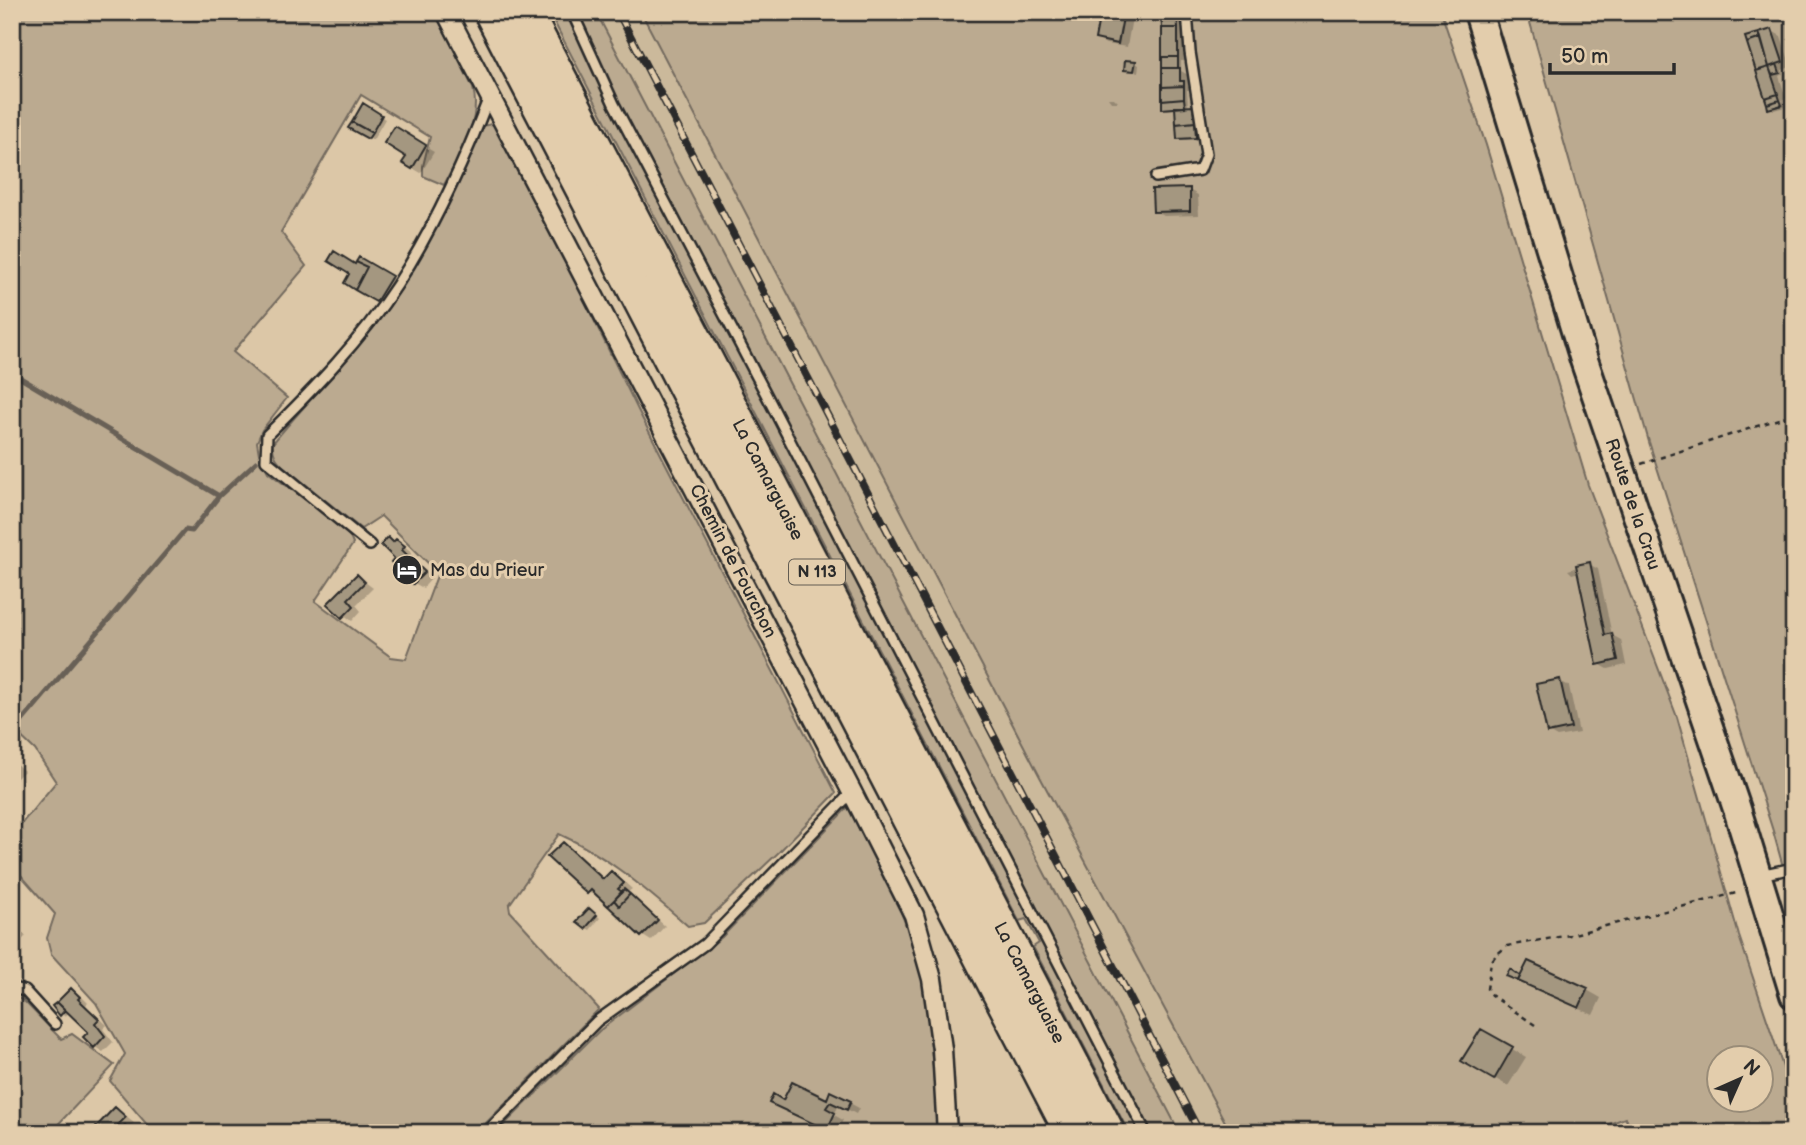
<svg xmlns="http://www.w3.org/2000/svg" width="1806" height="1145" font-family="'Balsamiq Sans',sans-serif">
  <rect width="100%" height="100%" fill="#dcc7a7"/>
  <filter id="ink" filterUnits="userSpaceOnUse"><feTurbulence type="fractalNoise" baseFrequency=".0143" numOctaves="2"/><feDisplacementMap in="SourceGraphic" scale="14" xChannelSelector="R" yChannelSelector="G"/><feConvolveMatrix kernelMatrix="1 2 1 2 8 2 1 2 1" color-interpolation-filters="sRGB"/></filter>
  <g filter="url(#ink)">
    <path fill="#cbb99b" d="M 596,12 L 641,12 L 1038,773 L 1231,1133 L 1180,1133 Z"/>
    <path fill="#bbaa90" stroke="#736a5e" stroke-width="2" fill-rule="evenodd" d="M 12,12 L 435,12 L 473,88 C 482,121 459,156 444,185 L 423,176 L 423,166 L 430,137 L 361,95 L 281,232 L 306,266 L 233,352 L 287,398 L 262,430 L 257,442 L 259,454 L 268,472 L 342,527 L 350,537 L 353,544 L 315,601 L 391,657 L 406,659 L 438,573 L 381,516 L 361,529 L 283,466 C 276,459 272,453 273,443 C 308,400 347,362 381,318 C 425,259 454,193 483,126 L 491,124 L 499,126 L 639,412 L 836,793 L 779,852 L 704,923 L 688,926 C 649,892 607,855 559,834 L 509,905 L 510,911 L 599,1009 L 476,1133 L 154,1133 L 110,1081 L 125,1054 L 96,1003 L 51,954 L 47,938 L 55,914 L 12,865 L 12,835 L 56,782 L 35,750 L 12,728 Z
      M 549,12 L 596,12 L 1180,1133 L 1129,1133 L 1033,947 L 1039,943 L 1026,919 L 1019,921 Z
      M 641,12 L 1441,12 L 1486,145 L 1588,485 L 1677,717 L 1739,936 L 1794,1100 L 1794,1133 L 1634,1133 L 1625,1118 L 1585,1133 L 1231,1133 L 1038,773 ZM 1718,1058 L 1760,1058 L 1760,1100 L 1718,1100 Z
      M 1527,12 L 1794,12 L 1794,906 L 1773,831 L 1649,442 Z
      M 853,806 L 891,885 L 924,974 L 939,1133 L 496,1133 L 599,1031 L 722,937 L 848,807 Z
      M 12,995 L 24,1001 L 61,1039 L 72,1034 L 114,1065 L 50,1133 L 12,1133 Z"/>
    <path fill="#0003" d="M 1101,12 L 1133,12 L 1127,47 L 1106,44 L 1097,39 Z
      M 1163,12 L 1181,12 L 1186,15 L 1186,61 L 1181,61 L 1181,71 L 1188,75 L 1188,85 L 1192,88 L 1192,90 L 1187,90 L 1188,108 L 1197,110 L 1199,139 L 1182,140 L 1178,138 L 1177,109 L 1167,110 L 1164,108 Z
      M 1772,31 L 1781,36 L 1791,67 L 1782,70 L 1783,74 L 1779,76 L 1786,98 L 1782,100 L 1785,107 L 1774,110 L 1770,108 L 1748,39 Z
      M 1135,63 L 1139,65 L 1138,72 L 1126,69 Z
      M 1108,98 L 1114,98 L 1118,102 L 1111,102 Z
      M 364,105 L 385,119 L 373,140 L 350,128 Z
      M 395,129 L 434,152 L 421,173 L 404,163 L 408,156 Z
      M 1189,190 L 1198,195 L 1199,215 L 1164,216 L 1155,211 Z
      M 360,259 L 400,282 L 385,306 L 347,283 Z
      M 397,541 L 412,552 L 410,556 L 432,578 L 423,588 L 414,583 L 393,562 L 397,558 L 395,543 Z
      M 1589,564 L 1598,569 L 1612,635 L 1621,640 L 1626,665 L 1608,669 L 1599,664 L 1579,572 L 1572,574 L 1568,570 Z
      M 357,576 L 373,588 L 356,605 L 361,611 L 352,621 L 330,604 Z
      M 1560,681 L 1569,686 L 1579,733 L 1557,737 L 1548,732 Z
      M 12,760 L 24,771 L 12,783 Z
      M 563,844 L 572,849 L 605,879 L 611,873 L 620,878 L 632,889 L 627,893 L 665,926 L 651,941 L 643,936 L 599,896 L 597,897 L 588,892 Z
      M 593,912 L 600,918 L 590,930 L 586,928 Z
      M 12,922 L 26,936 L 12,950 Z
      M 1512,977 L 1587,990 L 1601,998 L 1593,1015 Z
      M 71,990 L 80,995 L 88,1003 L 86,1005 L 107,1025 L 103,1029 L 113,1042 L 103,1052 L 95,1047 L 90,1032 L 69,1012 L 65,1017 L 54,1007 Z
      M 1481,1031 L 1526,1057 L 1508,1086 L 1463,1060 Z
      M 831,1093 L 859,1108 L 856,1114 L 839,1105 L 834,1115 L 843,1120 L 837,1133 L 780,1107 L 784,1102 L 828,1101 Z
      M 116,1109 L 134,1123 L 128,1129 L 134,1133 L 103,1133 Z"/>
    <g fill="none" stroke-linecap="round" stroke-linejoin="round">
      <path stroke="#686056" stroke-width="5" d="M 12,373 L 219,496
        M 12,733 L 185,530 L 192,531 L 219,496 L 256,462"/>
    </g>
    <path fill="#a49780" stroke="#2b2b2b" stroke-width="2" d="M 1100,12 L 1124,12 L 1118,44 L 1095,39 Z
      M 1161,12 L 1177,12 L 1178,28 L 1162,28 Z
      M 1162,28 L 1178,28 L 1178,57 L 1162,57 Z
      M 1772,29 L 1783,62 L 1769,67 L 1759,33 Z
      M 1759,33 L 1761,38 L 1747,43 L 1745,37 Z
      M 1761,38 L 1769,67 L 1756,71 L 1747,43 Z
      M 1162,57 L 1178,57 L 1178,68 L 1162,68 Z
      M 1125,60 L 1136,61 L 1134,71 L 1124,70 Z
      M 1777,64 L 1780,73 L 1772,75 L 1769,67 Z
      M 1769,67 L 1778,94 L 1765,98 L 1756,71 Z
      M 1162,68 L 1180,68 L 1180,81 L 1184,81 L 1184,86 L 1162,87 Z
      M 1184,86 L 1184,98 L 1162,100 L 1162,87 Z
      M 1778,94 L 1780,100 L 1767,104 L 1765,98 Z
      M 1184,98 L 1185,107 L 1162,109 L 1162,100 Z
      M 1780,100 L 1782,105 L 1768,109 L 1767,104 Z
      M 363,103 L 382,115 L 372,133 L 352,122 Z
      M 1194,106 L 1195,122 L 1176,124 L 1175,107 Z
      M 352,122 L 372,133 L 368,139 L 348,128 Z
      M 1195,122 L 1196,138 L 1177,139 L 1176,124 Z
      M 395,126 L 426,145 L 412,169 L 402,163 L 406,157 L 384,143 Z
      M 1190,188 L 1190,211 L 1153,212 L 1152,189 Z
      M 334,251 L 355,264 L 356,262 L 367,267 L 355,290 L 344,283 L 349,274 L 328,261 Z
      M 359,257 L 392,276 L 376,302 L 355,290 L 367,267 L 356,262 Z
      M 388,537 L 393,542 L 396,539 L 405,546 L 402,550 L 425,572 L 413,584 L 391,562 L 394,558 L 381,545 Z
      M 1590,562 L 1605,635 L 1612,633 L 1618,660 L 1597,665 L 1576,565 Z
      M 357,574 L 365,582 L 348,599 L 354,606 L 342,618 L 327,604 Z
      M 1560,679 L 1571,728 L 1547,733 L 1536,684 Z
      M 563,842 L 603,879 L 611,871 L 624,883 L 618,889 L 622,892 L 608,906 L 591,890 L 587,894 L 547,857 Z
      M 624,889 L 630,894 L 619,906 L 614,900 Z
      M 630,894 L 658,920 L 641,937 L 608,906 L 614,900 L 619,906 Z
      M 589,908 L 597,915 L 585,929 L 576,922 Z
      M 1528,961 L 1588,988 L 1579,1008 L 1518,981 Z
      M 1510,969 L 1520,976 L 1518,981 L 1506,976 Z
      M 71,988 L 80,997 L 78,999 L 99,1019 L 95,1023 L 105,1036 L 94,1048 L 83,1037 L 88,1032 L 57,1002 Z
      M 57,1002 L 65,1010 L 60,1016 L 52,1006 Z
      M 1481,1029 L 1513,1047 L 1494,1080 L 1461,1061 Z
      M 792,1082 L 827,1099 L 830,1091 L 851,1101 L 847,1110 L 830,1102 L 826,1108 L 835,1113 L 827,1130 L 769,1103 L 773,1094 L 783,1100 Z
      M 115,1107 L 126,1117 L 118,1125 L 122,1128 L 125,1125 L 133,1133 L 100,1133 L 95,1128 Z"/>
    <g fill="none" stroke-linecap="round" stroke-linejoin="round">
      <g stroke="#2b2b2b" stroke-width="14">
        <path id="lane" d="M 572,12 L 614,104 L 768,398 L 1146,1133
          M 1156,177 L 1200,170 L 1206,154 L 1190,52 L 1187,12
          M 370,545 L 266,460 L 267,435 C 314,389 361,340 397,285 C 435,226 464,162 489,97
          M 1759,875 L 1794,868
          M 12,988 L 25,991 L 55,1024
          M 486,1133 L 597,1021 L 705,944 L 852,792"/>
      </g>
      <g stroke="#2b2b2b" stroke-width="23">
        <path id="street" d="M 446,12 L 852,792 L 914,915 L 932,979 L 942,1049 L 947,1133"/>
      </g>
      <g stroke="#2b2b2b" stroke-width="32">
        <g id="secondary">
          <path id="s1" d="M 1478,12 L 1584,360 L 1737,809 L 1794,995"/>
        </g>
      </g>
      <g stroke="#2b2b2b" stroke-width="38">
        <g id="highway">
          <path d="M 491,12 L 1072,1133"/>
          <path id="s2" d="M 525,12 L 1108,1133"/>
        </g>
      </g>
      <path stroke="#2b2b2b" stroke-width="2.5" stroke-dasharray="5 5" stroke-linecap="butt" d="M 1641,464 L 1794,414
        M 1535,1025 L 1491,995 L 1487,989 L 1491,962 L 1496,955 L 1507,946 L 1570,935 L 1740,892"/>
      <use href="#lane" stroke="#e3cdac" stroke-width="9"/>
      <use href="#street" stroke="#e3cdac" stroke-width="18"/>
      <use href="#secondary" stroke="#e3cdac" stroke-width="26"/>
      <use href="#highway" stroke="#e3cdac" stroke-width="33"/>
      <g stroke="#2b2b2b" stroke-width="8">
        <path id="rail" d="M 618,12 L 1200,1133"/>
      </g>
      <use href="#rail" stroke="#e3cdac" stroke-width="5" stroke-dasharray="16" stroke-linecap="butt"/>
    </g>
  </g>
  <defs>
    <g id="hotel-disc" transform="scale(1.575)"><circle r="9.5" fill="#2b2b2b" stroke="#e3cdac"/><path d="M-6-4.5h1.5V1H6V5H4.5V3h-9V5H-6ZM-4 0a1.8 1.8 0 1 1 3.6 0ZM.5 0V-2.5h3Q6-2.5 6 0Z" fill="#fff"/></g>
  </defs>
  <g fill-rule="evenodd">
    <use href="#hotel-disc" x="407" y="570"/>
  </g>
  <g text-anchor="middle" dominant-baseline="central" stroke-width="6" stroke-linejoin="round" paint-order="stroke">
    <rect fill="#e3cdac" stroke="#625c52" stroke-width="2" x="789" y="559.5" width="56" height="25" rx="5"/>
    <g font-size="16" font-weight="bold" fill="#2b2b2b">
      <text x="817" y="572">N 113</text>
    </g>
    <g font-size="18" fill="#2b2b2b" stroke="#e3cdac">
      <text stroke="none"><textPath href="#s2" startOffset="527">La Camarguaise</textPath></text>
      <text stroke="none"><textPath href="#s1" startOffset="516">Route de la Crau</textPath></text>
      <text transform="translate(733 561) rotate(63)">Chemin de Fourchon</text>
      <text stroke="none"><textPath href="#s2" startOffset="1094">La Camarguaise</textPath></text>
    </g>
    <g font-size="18" fill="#2b2b2b" stroke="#e3cdac" text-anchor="start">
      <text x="430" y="570">Mas du Prieur</text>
    </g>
  </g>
  <rect width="1806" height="1145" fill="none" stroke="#e3cdac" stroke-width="42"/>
  <rect x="21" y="21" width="1764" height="1103" fill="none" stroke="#2b2b2b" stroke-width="2.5" filter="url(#ink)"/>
  <g transform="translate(1740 1079) rotate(45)"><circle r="33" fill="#e3cdac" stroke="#998c78" stroke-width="2"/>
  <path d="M0-5L12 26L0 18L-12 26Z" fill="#2b2b2b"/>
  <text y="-10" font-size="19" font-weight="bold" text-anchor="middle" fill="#2b2b2b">N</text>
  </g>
  <path d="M1550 63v10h124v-10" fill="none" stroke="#2b2b2b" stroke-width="3.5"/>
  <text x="1561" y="63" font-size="21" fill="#2b2b2b" stroke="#e3cdac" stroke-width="5" paint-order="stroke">50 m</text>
</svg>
